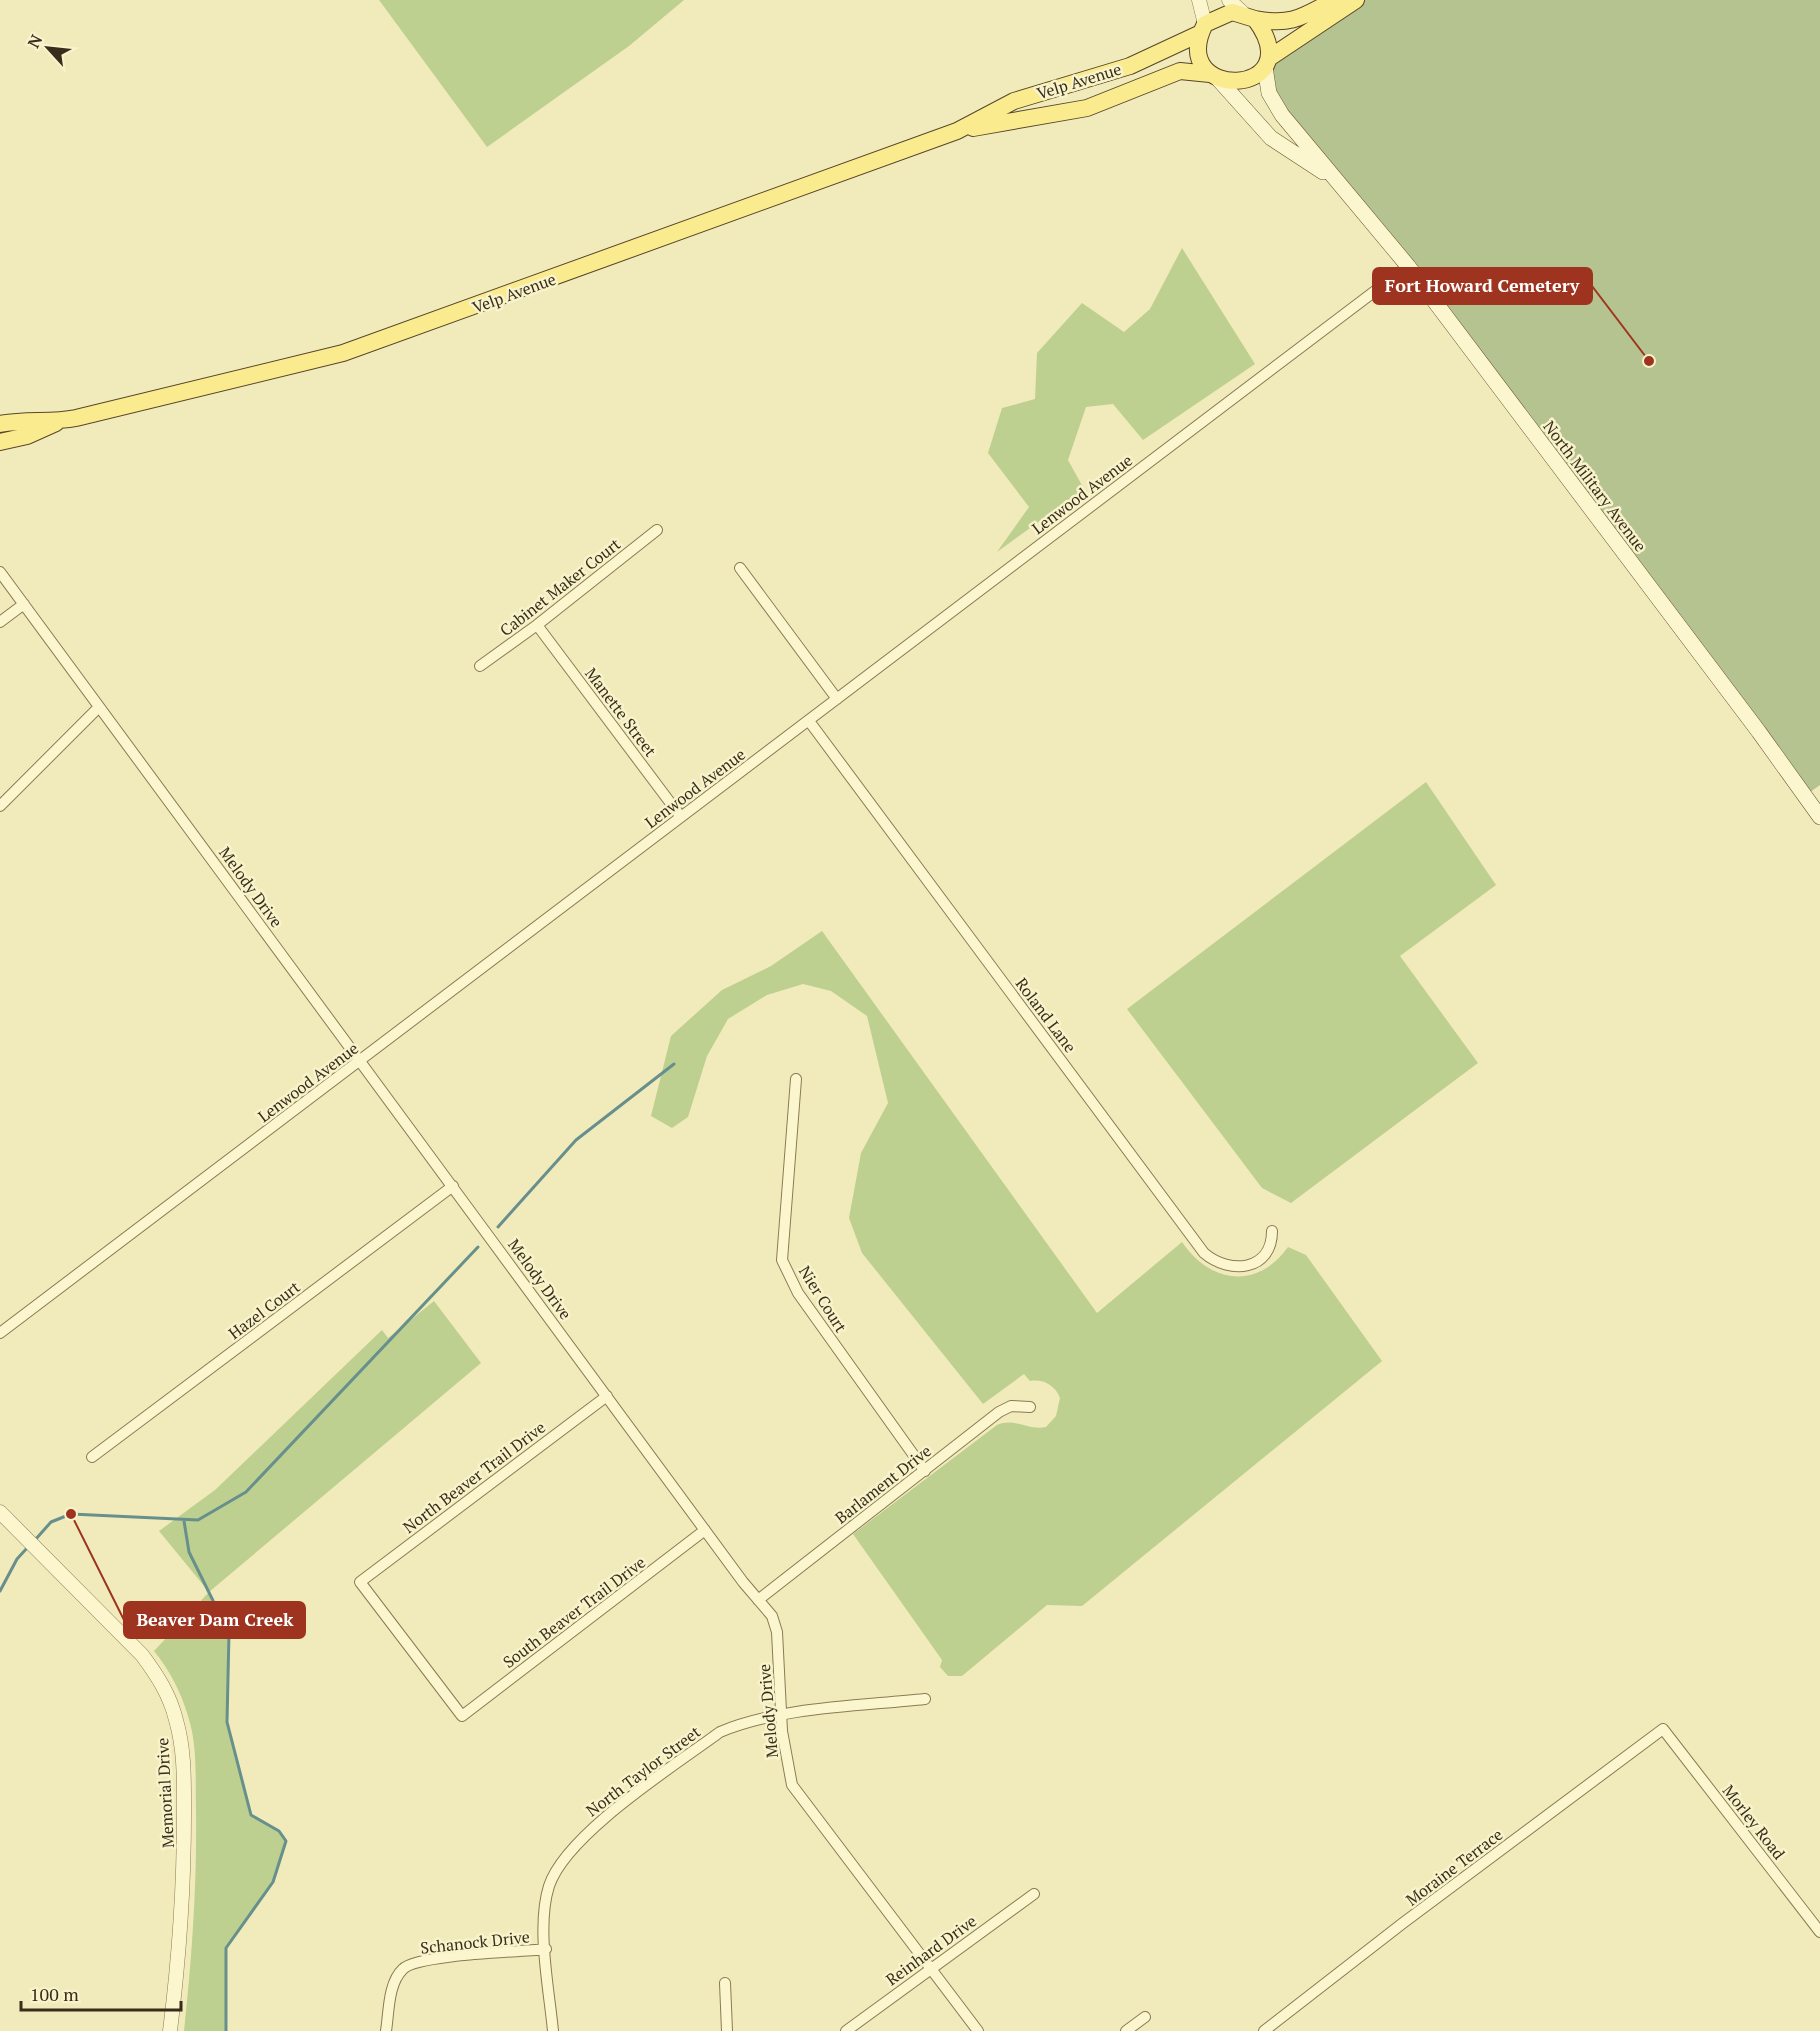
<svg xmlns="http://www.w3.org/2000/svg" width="1820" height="2031" font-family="'PT Serif',serif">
  <rect width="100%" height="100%" fill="#f1ebbb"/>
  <path fill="#bdd08f" d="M 379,0 L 684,0 L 629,46 L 487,147 Z
    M 1182,248 L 1255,364 L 1143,440 L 1113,404 L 1086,407 L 1068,460 L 1084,489 L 997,552 L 1029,507 L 988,453 L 1002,408 L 1035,399 L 1037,353 L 1082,303 L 1124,332 L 1150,309 Z
    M 1426,782 L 1496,885 L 1400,956 L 1478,1063 L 1291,1203 L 1262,1188 L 1127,1009 Z
    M 822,931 L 1097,1313 L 1182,1242 C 1211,1284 1257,1290 1288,1247 L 1306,1255 L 1382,1361 L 1082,1606 L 1047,1605 L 962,1676 L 948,1676 L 940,1667 L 942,1660 L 853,1534 L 997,1425 C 1015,1417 1028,1431 1046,1427 L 1056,1416 L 1060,1398 C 1055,1385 1043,1379 1030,1381 L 1024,1374 L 983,1404 L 862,1253 L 849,1218 L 861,1153 L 888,1103 L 867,1016 L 831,991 L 803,984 L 767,995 L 728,1019 L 707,1056 L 688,1117 L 672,1128 L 651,1116 L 671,1036 L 722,990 L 771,966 Z
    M 434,1301 L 481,1363 L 209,1592 L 229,1633 L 227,1722 L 251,1815 L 279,1831 L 286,1841 L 273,1882 L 226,1948 L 226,2031 L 184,2031 C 192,1957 197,1885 196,1811 C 195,1779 198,1747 188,1716 C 181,1692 170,1671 154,1651 L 209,1592 L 159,1531 L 215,1490 L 382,1330 L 388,1338 Z"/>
  <path fill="#b4c38f" d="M 1356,0 L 1820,0 L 1820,785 L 1806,795 L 1269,93 L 1269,58 Z"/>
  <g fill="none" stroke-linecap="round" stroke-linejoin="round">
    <path stroke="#67908d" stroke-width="3" d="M 498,1227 L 576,1140 L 674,1064
      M 184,1521 L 189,1552 L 229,1633 L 227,1722 L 251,1815 L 279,1831 L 286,1841 L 273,1882 L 226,1948 L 226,2031
      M 35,1540 L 51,1522 L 71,1514 L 198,1520 L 246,1492 L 478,1247
      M 0,1591 L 17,1559 L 28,1547"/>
    <g stroke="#8a7a54" stroke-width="12">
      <path id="minor" d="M 740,568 L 837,699
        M 0,572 L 743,1582 L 772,1616 L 777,1632 L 782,1731 L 792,1785 L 978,2031
        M 0,622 L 24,604
        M 537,625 L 681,817
        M 480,666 L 537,625 L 657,530
        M 809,721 L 1204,1253 C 1230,1275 1272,1271 1272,1231
        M 0,806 L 99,707
        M 796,1079 L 782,1260 L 798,1293 L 925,1471
        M 0,1333 L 1408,266
        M 607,1396 L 360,1582 L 462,1716 L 705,1530
        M 92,1457 L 453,1186
        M 758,1600 L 999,1412 L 1011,1406 L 1030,1407
        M 725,1983 L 727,2031
        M 386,2031 C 389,2012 388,1983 403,1969 C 418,1954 520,1952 546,1949
        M 553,2031 C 549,1988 536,1927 549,1886 C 566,1834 674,1766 720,1732 C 779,1707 860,1706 925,1699
        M 846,2031 L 1034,1894
        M 1126,2031 L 1145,2017
        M 1264,2031 L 1403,1923 L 1663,1729 L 1820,1932"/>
    </g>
    <g stroke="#8a7a54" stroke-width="15">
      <path id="tertiary" d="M 1199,0 L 1205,24
        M 1229,0 L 1243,13
        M 0,1512 L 142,1655 C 157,1675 170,1695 176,1720 C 185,1751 184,1783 184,1815 C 184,1888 179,1959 170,2031"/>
    </g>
    <g stroke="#6b5a37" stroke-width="16">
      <path id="secondary" d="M 1265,67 L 1269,93 L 1282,115 L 1408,266 L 1759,732 L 1820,817
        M 1218,79 L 1271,138 L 1323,172"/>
    </g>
    <g stroke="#574629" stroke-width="18">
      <path id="primary" d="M 1232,12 L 1255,19 C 1314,98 1165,103 1205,24 Z
        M 1255,19 C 1292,26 1302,17 1334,0
        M 1269,58 L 1356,0
        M 973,128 L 1087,108 L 1180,71 L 1210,74
        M 0,424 C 26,419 51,423 76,418 L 343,353 L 957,131 L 1014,101 L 1130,66 L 1201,33
        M 0,442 L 27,436 L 56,423"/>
    </g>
    <use href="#minor" stroke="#fcf6cf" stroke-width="10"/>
    <use href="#tertiary" stroke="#fcf6cf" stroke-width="14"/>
    <use href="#secondary" stroke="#fcf6cf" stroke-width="15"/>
    <use href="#primary" stroke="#f9eb8e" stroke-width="16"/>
  </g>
  <g text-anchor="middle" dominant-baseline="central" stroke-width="5" stroke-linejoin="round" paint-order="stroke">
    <g font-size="16" fill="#372d1a" stroke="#f8f3cb">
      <text transform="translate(1079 81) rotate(-17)">Velp Avenue</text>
      <text transform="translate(514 293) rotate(-20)">Velp Avenue</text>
      <text transform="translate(1595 486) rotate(53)">North Military Avenue</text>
      <text transform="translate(1082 494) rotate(-37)">Lenwood Avenue</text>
      <text transform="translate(560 587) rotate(-38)">Cabinet Maker Court</text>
      <text transform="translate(621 712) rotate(53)">Manette Street</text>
      <text transform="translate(695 788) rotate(-37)">Lenwood Avenue</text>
      <text transform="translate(251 887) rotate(54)">Melody Drive</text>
      <text transform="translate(1046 1015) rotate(53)">Roland Lane</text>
      <text transform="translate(308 1082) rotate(-37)">Lenwood Avenue</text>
      <text transform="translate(540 1279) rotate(54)">Melody Drive</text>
      <text transform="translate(823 1299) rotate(58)">Nier Court</text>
      <text transform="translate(264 1310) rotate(-37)">Hazel Court</text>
      <text transform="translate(474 1477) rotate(-37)">North Beaver Trail Drive</text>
      <text transform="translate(883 1484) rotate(-38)">Barlament Drive</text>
      <text transform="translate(574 1612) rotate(-37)">South Beaver Trail Drive</text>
      <text transform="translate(768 1711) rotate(-95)">Melody Drive</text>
      <text transform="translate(643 1771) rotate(-37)">North Taylor Street</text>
      <text transform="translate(165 1793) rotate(-93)">Memorial Drive</text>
      <text transform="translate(1754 1822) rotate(52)">Morley Road</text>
      <text transform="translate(1454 1867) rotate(-37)">Moraine Terrace</text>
      <text transform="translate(475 1942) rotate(-6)">Schanock Drive</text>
      <text transform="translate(931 1950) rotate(-36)">Reinhard Drive</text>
    </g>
  </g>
  <path fill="none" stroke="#9e341f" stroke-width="2" d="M1649 361L1592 286M71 1514L124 1620"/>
  <g fill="#9e341f" stroke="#f8f3cb" stroke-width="2">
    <circle cx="1649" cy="361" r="6"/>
    <circle cx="71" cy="1514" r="6"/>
  </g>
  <g fill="#9e341f" stroke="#9e341f" stroke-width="2">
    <rect x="1373" y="268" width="219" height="36" rx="6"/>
    <rect x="124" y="1602" width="181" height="36" rx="6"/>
  </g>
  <g font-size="18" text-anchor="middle" font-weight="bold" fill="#fff">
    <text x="1482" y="292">Fort Howard Cemetery</text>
    <text x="215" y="1626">Beaver Dam Creek</text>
  </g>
  <g transform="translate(48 48) rotate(297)" stroke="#f8f3cb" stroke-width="4.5" paint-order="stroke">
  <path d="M0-4.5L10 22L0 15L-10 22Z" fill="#372d1a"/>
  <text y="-9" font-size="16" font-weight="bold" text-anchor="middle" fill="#372d1a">N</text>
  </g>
  <path d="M21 2001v9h160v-9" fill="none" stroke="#372d1a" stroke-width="3"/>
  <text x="30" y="2001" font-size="18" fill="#372d1a" stroke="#f8f3cb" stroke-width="4.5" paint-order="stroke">100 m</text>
</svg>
